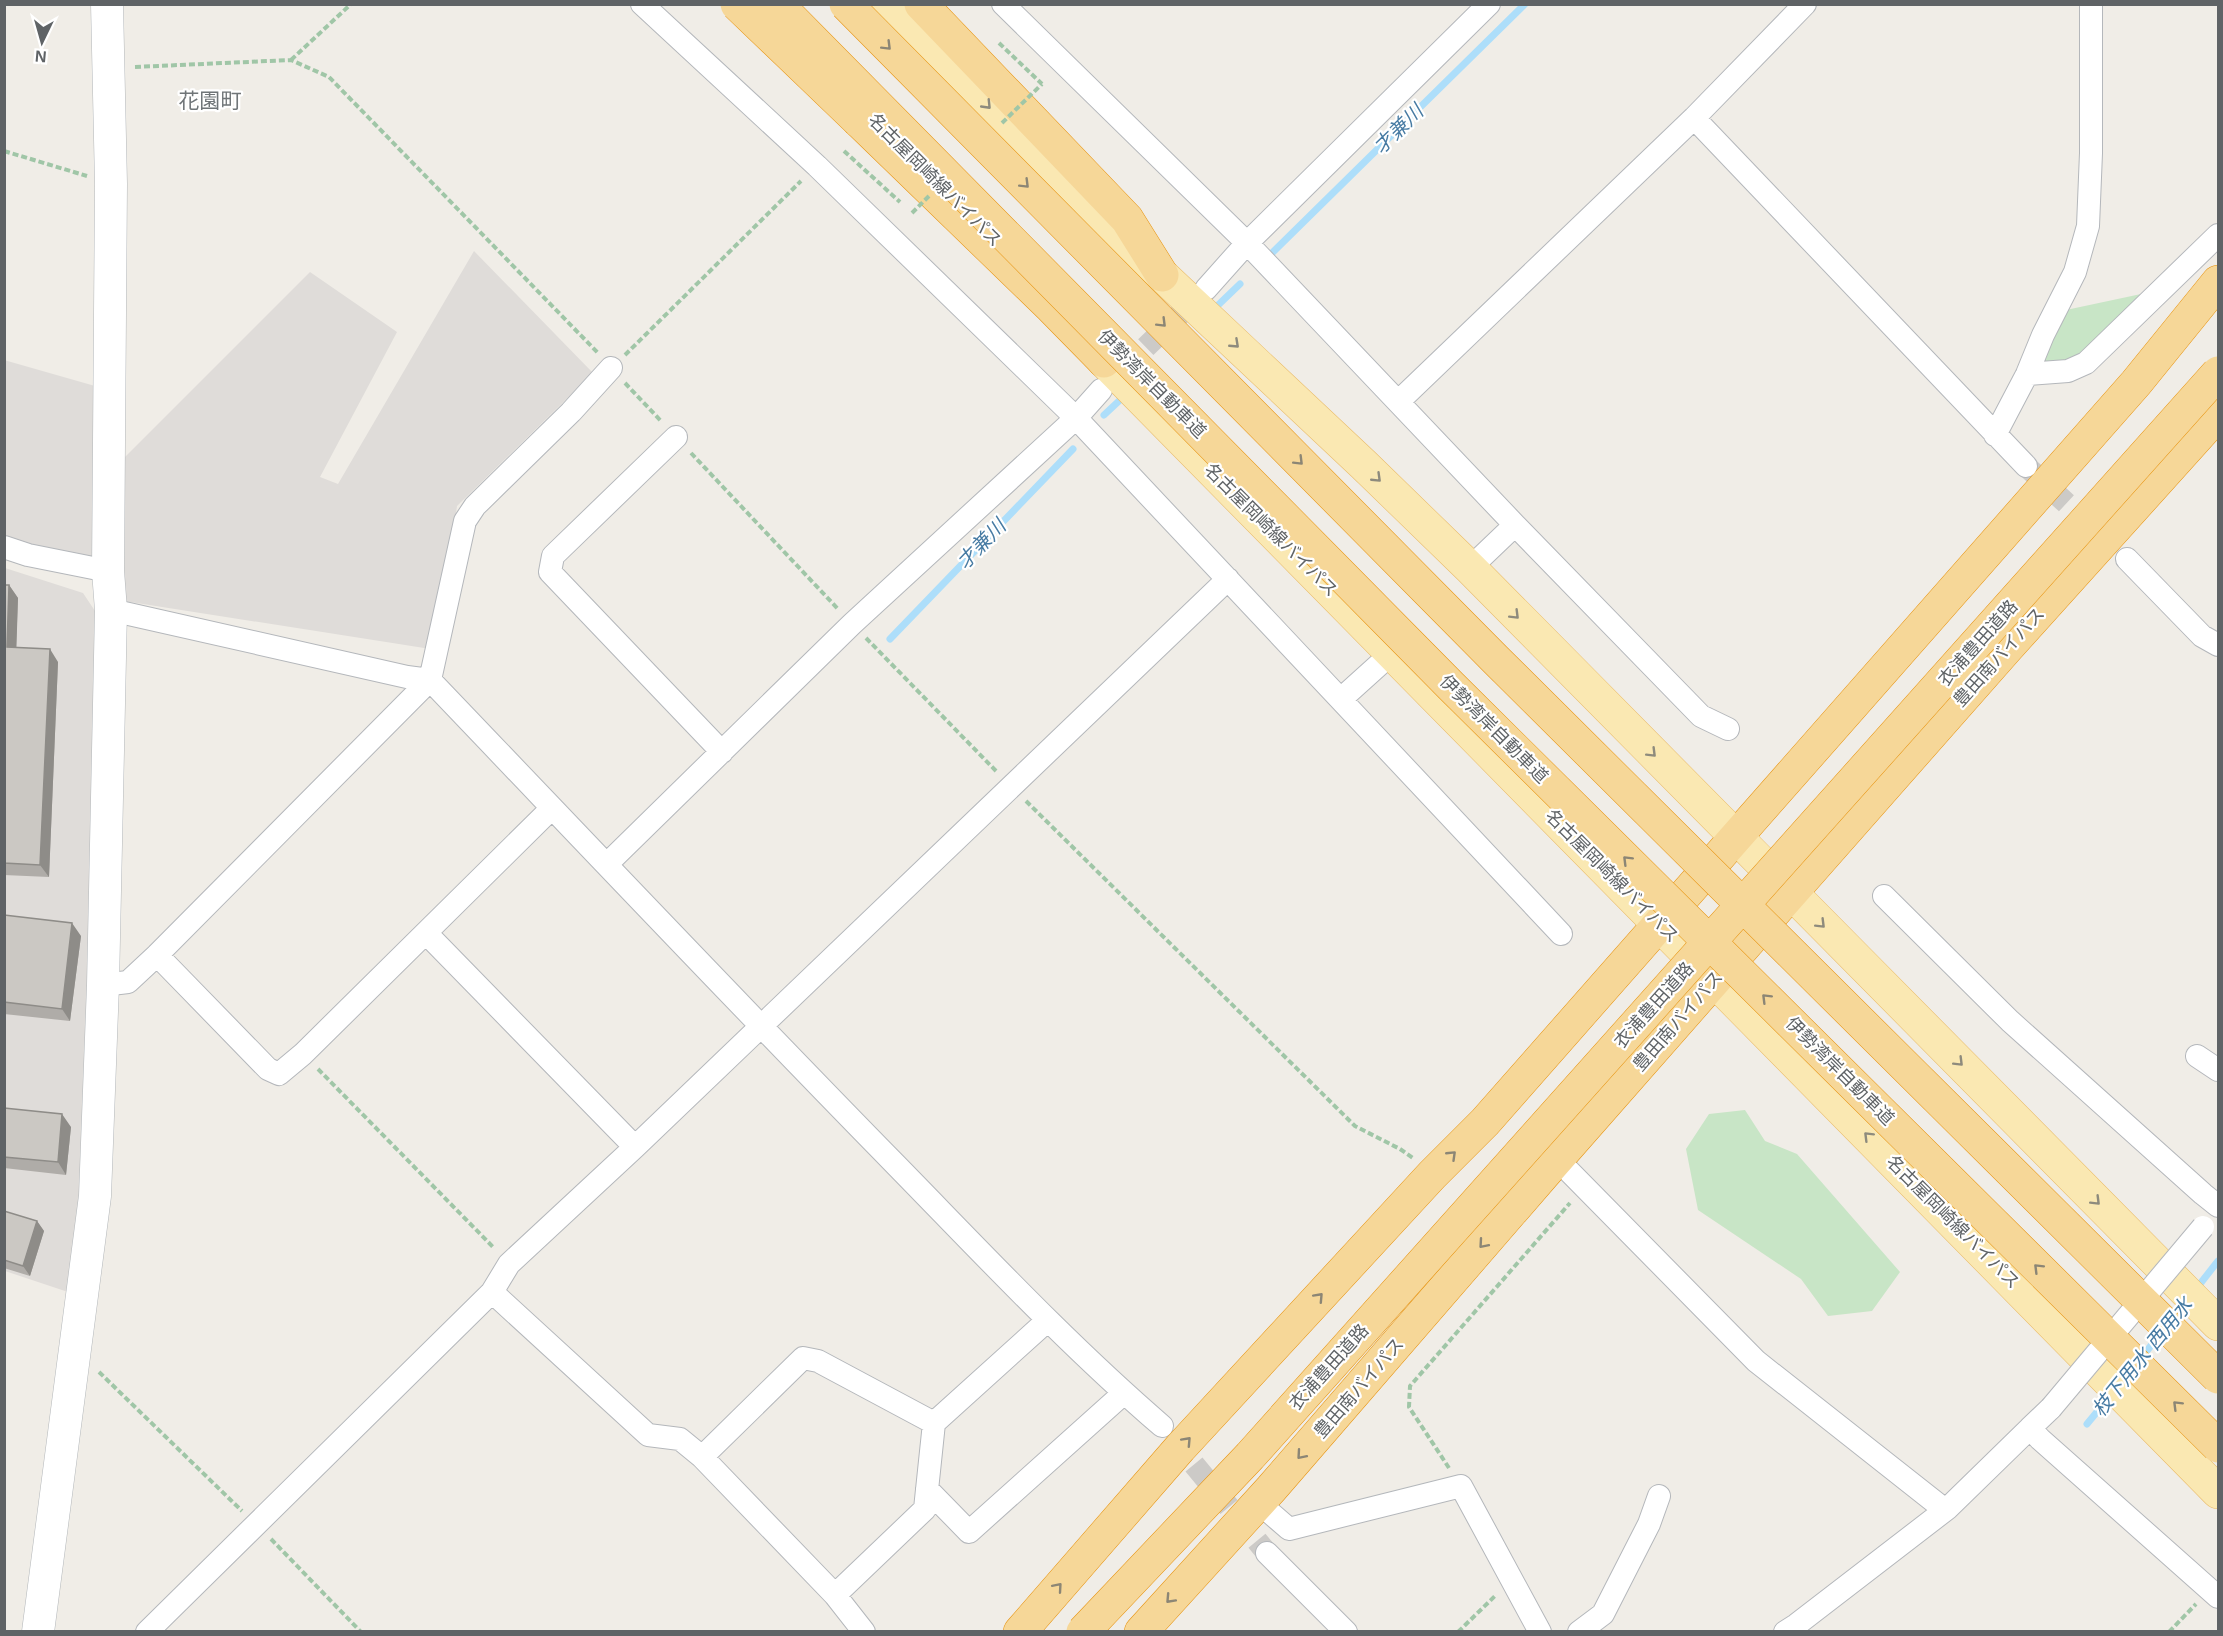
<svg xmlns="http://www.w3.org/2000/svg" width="2223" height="1636" font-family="Helvetica,'Noto Sans JP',sans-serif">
  <rect width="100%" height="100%" fill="#f0ede7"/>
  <path fill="#dfdcd9" d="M 474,251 L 593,373 L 457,506 L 437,650 L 124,601 L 125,457 L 310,272 L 397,332 L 320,477 L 338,484 Z
    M 4,360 L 102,388 L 95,560 L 5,540 Z
    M 5,568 L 83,593 L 95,611 L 85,1195 L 71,1293 L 5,1271 Z"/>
  <path fill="#c8e5c6" d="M 2141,294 L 2086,354 L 2046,365 L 2042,356 L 2066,310 Z
    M 1745,1110 L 1765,1141 L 1797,1154 L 1900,1272 L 1872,1311 L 1828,1316 L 1801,1279 L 1698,1210 L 1686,1149 L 1709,1114 Z"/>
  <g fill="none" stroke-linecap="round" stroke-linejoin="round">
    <path stroke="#addefa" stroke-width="7" d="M 1271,254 L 1525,4
      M 1214,309 L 1240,284
      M 1104,415 L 1120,400
      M 890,639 L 1073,449
      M 2196,1289 L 2218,1261
      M 2142,1357 L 2161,1333
      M 2087,1424 L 2110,1396"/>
    <path stroke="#cccac7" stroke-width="22" stroke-dasharray="22 11" stroke-linecap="butt" d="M 1122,370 L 1202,293
      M 2026,466 L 2127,559
      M 1173,1439 L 1267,1553"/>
    <g stroke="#b4b7bb" stroke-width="24">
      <path id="street" d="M 642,4 L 817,166 L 1076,418 L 1561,934
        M 1003,4 L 1247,243 L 1515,525 L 1701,716 L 1728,729
        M 1694,118 L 2026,466
        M 1206,289 L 1247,243 L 1489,4
        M 2027,374 L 2068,371 L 2086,363 L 2218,235
        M 1399,401 L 1694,118 L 1805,4
        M 1995,435 L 2027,374 L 2043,335 L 2075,272 L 2088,226 L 2091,153 L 2091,4
        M 676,437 L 553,556 L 550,572 L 722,752
        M 4,547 L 28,555 L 108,571
        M 2127,559 L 2202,636 L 2218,645
        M 1470,568 L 1515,525
        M 111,610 L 407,677 L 430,680 C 585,842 739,1005 896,1165 C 983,1254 1068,1345 1162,1426
        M 1341,699 L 1392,653
        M 607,864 L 852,624 L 1076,418 L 1101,390
        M 1884,896 L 2010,1021 L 2203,1194 L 2218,1206
        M 426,933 L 635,1147
        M 157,955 L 268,1069 L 279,1074 L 303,1054 L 552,808
        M 103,985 L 128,982 L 157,955 L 430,680 L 465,521 L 475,506 L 571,412 L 611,368
        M 2197,1056 L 2218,1070
        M 1557,1159 L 1756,1361 L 1945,1510
        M 492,1292 L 648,1435 L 680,1439 L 702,1457 L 835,1595 L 864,1632
        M 2051,1408 L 2030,1428 L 2040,1439 L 2218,1597
        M 702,1457 L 803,1358 L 818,1361 L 934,1423
        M 927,1489 L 969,1532 L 1124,1393
        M 1259,1503 L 1289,1529 L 1461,1486 L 1540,1632
        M 1267,1553 L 1346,1632
        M 835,1595 L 925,1509 L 934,1423 L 1048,1320
        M 147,1632 L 492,1292 L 509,1264 L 635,1147 L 1228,579
        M 1579,1632 L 1603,1614 L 1649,1524 L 1659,1496
        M 1785,1632 L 1796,1625 L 1948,1508 L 2030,1428"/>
    </g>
    <g stroke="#b3b7ba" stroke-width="33">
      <path id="secondary" d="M 38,1632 L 95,1196 L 103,985 L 111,610 L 108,571 L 111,184 L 107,4"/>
    </g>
    <g stroke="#e9ba67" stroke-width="34">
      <path id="primary" d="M 885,4 L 946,63 L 1092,212 L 1162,275 L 1364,465 L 1470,568 L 2218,1324
        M 1089,338 L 1104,361 L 2218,1492"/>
    </g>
    <g stroke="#e7930f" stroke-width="34">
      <path id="highway" d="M 921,4 L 1127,219 L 1162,275
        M 859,121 L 1051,307 L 1104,361
        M 1020,1632 L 1180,1448 L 1432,1175 L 1485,1122 L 2136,383 L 2218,282
        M 1141,1632 L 1271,1489 L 1543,1175 L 1791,893 L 2007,648 L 2218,414"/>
    </g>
    <path stroke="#a0c6a7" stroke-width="4" stroke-dasharray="6 3" stroke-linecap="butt" d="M 999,43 L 1042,84
      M 291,60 L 351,4
      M 135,67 L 291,60 L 329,77 L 598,353
      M 4,151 L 87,176
      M 844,151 L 900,202
      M 625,355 L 801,181
      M 625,383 L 661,421
      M 691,453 L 838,609
      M 866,638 L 997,772
      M 1026,801 L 1355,1126 L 1400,1149 L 1413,1158
      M 318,1069 L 494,1248
      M 99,1372 L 242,1511
      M 1449,1468 L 1409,1407 L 1410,1386 L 1570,1203
      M 271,1539 L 361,1632
      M 1458,1632 L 1496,1595
      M 2169,1632 L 2196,1604"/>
    <use href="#street" stroke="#fff" stroke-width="22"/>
    <use href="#secondary" stroke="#fff" stroke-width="32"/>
    <use href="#primary" stroke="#fae8b2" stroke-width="33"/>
    <use href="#highway" stroke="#f6d798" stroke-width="33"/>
    <g stroke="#b4b7bb" stroke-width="24" stroke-linecap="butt">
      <path id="street-bridge" d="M 2051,1408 L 2203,1227"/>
    </g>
    <g stroke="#e7930f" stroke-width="34" stroke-linecap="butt">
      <path id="highway-bridge" d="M 737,4 L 859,121
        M 777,4 L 1451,686 L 2218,1446
        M 846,4 L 1496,660 L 2218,1377
        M 1083,1632 L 1250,1456 L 2218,373"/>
    </g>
    <path stroke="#a0c6a7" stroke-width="4" stroke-dasharray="6 3" stroke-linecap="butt" d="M 1002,123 L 1042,84
      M 912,213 L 929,196"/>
    <use href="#street-bridge" stroke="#fff" stroke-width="22"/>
    <use href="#highway-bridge" stroke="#f6d798" stroke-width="33"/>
  </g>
  <path fill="#afaca8" d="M 4,585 L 9,585 L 18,598 L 16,648 L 58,662 L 49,877 L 4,875 Z
    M 4,915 L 81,936 L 70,1021 L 4,1014 Z
    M 4,1108 L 71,1127 L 66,1175 L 4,1168 Z
    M 4,1211 L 37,1221 L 44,1231 L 30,1276 L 4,1268 Z"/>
  <path fill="#8e8c88" d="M 9,585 L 18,598 L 16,660 L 7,647 Z
    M 50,649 L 58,662 L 49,877 L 40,865 Z
    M 72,923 L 81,936 L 70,1021 L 62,1009 Z
    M 62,1114 L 71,1127 L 66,1175 L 58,1162 Z
    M 37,1221 L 44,1231 L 30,1276 L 23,1266 Z"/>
  <path fill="#cbc8c3" stroke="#8e8c88" stroke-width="1.5" d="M 4,585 L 9,585 L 7,647 L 50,649 L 40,865 L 4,863 Z
    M 4,915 L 72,923 L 62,1009 L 4,1002 Z
    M 4,1108 L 62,1114 L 58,1162 L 4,1157 Z
    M 4,1211 L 37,1221 L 23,1266 L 4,1260 Z"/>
  <defs><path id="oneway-chevron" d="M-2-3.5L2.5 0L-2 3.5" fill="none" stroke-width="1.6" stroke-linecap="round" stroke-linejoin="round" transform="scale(1.5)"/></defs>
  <g stroke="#8c8675">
    <use href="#oneway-chevron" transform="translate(887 46) rotate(45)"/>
    <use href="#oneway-chevron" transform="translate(1025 184) rotate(45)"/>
    <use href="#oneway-chevron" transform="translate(1162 323) rotate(45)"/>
    <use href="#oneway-chevron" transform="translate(1299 461) rotate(45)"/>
    <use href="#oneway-chevron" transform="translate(1627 860) rotate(-135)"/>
    <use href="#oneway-chevron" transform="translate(1766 998) rotate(-135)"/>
    <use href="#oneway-chevron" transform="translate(1452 1155) rotate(-44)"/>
    <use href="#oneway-chevron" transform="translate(1483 1244) rotate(131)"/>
    <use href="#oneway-chevron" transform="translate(2038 1268) rotate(-135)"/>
    <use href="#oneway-chevron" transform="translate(1319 1297) rotate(-47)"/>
    <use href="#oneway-chevron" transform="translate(2177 1405) rotate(-135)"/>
    <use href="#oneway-chevron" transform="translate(1187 1441) rotate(-47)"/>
    <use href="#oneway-chevron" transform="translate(1301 1455) rotate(131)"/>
    <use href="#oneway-chevron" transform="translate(1058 1587) rotate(-49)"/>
    <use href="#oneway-chevron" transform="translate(1170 1599) rotate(133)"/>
  </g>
  <g stroke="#8e8b7d">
    <use href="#oneway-chevron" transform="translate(987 105) rotate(46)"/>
    <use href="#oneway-chevron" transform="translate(1235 344) rotate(43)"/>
    <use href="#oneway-chevron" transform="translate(1377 478) rotate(44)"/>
    <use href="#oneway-chevron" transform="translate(1515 615) rotate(45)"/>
    <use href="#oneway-chevron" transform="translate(1652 753) rotate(45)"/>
    <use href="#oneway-chevron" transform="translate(1821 924) rotate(45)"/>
    <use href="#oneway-chevron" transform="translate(1959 1062) rotate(45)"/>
    <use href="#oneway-chevron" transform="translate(1868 1136) rotate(-135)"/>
    <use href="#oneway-chevron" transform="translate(2096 1201) rotate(45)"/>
  </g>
  <g text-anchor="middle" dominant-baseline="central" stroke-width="4.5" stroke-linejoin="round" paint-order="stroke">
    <g font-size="18" fill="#5f6366" stroke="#fff">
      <text transform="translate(935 180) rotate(45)">名古屋岡崎線バイパス</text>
      <text transform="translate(1152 384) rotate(45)">伊勢湾岸自動車道</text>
      <text transform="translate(1271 530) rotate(45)">名古屋岡崎線バイパス</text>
      <text transform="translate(1978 643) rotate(-48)">衣浦豊田道路</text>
      <text transform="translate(1999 657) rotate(-48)">豊田南バイパス</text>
      <text transform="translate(1494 729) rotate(45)">伊勢湾岸自動車道</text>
      <text transform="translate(1612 876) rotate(45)">名古屋岡崎線バイパス</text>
      <text transform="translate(1654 1005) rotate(-48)">衣浦豊田道路</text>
      <text transform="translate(1678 1021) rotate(-49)">豊田南バイパス</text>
      <text transform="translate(1840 1071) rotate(45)">伊勢湾岸自動車道</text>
      <text transform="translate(1953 1222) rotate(45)">名古屋岡崎線バイパス</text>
      <text transform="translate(1329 1367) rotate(-48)">衣浦豊田道路</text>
      <text transform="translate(1359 1388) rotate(-49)">豊田南バイパス</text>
    </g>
    <g font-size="20" font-style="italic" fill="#477ba3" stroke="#fff">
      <text transform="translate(1398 129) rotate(-44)">才兼川</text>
      <text transform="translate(981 544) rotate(-46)">才兼川</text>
      <text transform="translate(2142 1357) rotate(-51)">枝下用水 西用水</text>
    </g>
    <g font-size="21" fill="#707578" stroke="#fff">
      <text x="210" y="100">花園町</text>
    </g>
  </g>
  <rect width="2223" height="1636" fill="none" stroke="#5f6366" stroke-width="12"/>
  <g transform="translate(42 42) rotate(185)" stroke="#ffffff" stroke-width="4.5" paint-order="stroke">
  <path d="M0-4.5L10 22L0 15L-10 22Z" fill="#5f6366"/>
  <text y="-9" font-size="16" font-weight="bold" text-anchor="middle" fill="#5f6366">N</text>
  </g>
</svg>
